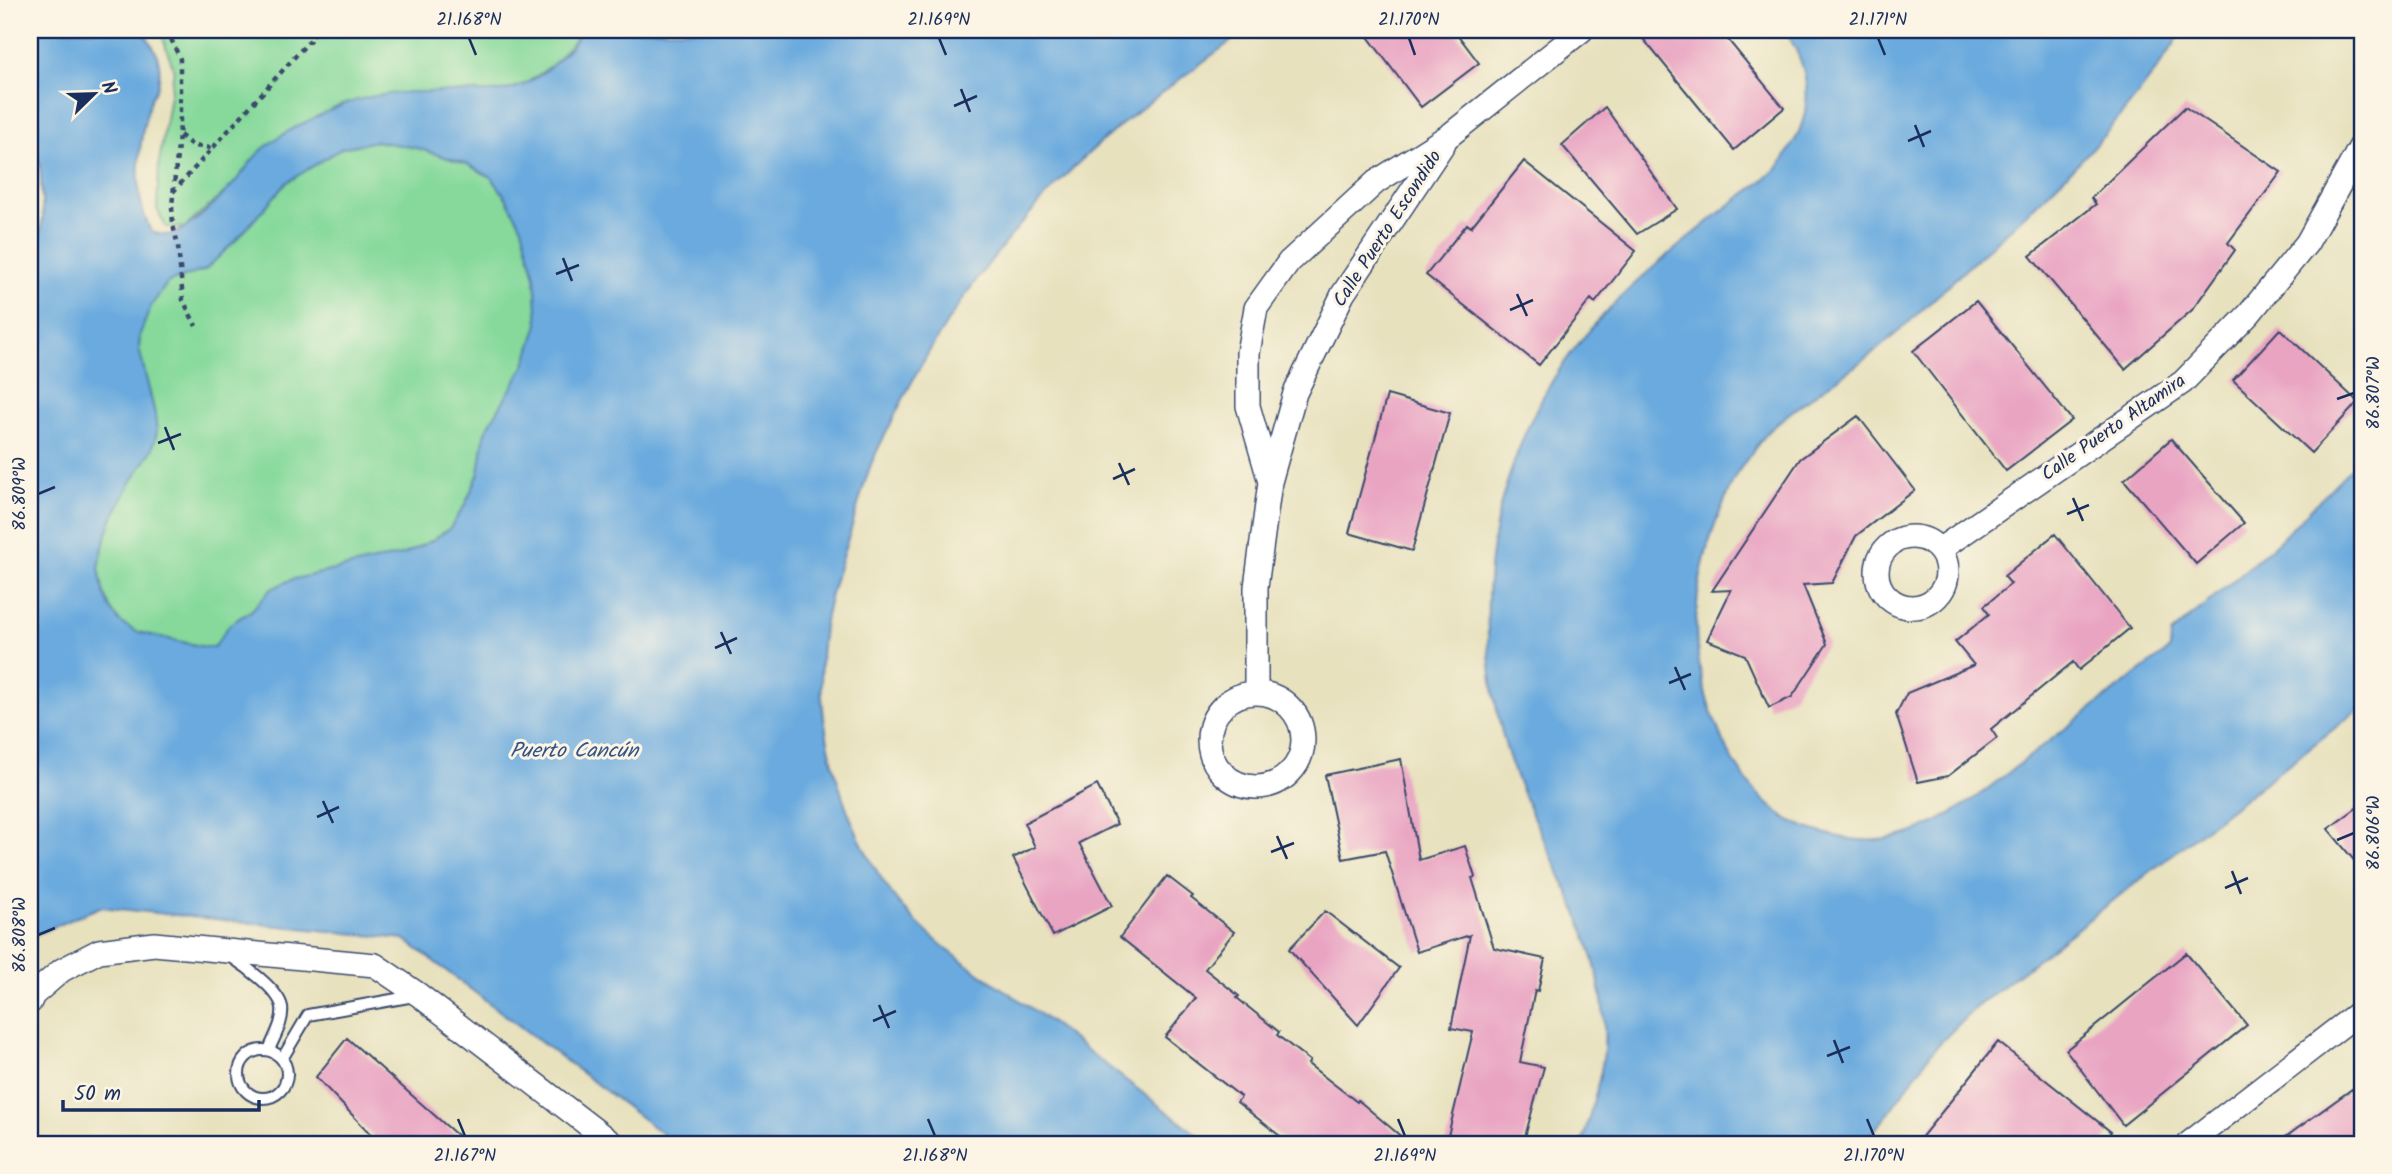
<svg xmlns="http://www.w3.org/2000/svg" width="2392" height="1174" font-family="Kalam,sans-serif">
  <rect width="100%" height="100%" fill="#fcf5e5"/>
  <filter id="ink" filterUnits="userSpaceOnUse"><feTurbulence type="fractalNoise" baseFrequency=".0143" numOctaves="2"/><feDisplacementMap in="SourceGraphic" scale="14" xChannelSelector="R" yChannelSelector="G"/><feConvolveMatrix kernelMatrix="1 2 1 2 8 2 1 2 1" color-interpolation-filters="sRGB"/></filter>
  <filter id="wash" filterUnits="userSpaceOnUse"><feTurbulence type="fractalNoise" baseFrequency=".00686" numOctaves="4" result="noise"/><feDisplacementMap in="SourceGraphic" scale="28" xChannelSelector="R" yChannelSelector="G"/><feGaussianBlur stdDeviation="1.57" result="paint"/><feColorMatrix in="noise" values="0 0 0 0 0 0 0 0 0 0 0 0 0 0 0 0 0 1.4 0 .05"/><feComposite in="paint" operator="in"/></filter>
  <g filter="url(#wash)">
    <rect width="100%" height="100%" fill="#e7e1be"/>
    <path fill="#86d99b" stroke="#50847c" stroke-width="2" d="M 160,30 L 583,30 L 555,63 L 525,84 L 500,92 L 433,92 L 345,103 L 301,125 L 262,150 L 234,184 L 184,228 L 166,227 L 157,209 L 159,163 L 174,70 Z
      M 376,141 L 417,148 L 467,164 L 492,178 L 505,196 L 522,227 L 535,276 L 538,324 L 525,365 L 485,432 L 479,473 L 465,505 L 450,528 L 433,540 L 405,554 L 305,577 L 236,620 L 214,647 L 205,647 L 137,632 L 120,622 L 110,608 L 103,590 L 99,568 L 103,547 L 111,521 L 130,484 L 152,450 L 157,432 L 155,414 L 139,349 L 140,334 L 151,306 L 168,282 L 205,270 L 240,236 L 286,183 L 342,148 Z"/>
    <path fill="#6baade" stroke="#436c9e" stroke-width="2" fill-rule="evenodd" d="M 30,30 L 139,30 C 153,41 162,60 159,78 C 159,86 154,92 151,98 C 139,137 130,196 152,232 C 159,234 166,236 173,234 C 192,227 221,198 234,183 C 244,172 251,159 262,150 C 282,132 307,121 331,110 C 367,92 411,91 451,92 C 476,92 502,95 525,84 C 549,72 568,51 583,30 L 1246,30 C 1185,76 1120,120 1066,175 C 997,245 938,326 895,415 C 887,432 877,449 870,467 C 862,490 856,513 849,536 C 839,566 829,596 824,627 C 811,715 840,822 892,894 C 932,949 995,981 1049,1021 C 1103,1062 1156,1104 1210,1144 L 676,1144 L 404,939 L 100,907 L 30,937 L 30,288 L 43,217 L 40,165 L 30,122 ZM 376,141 L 417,148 L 467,164 L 492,178 L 505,196 L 522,227 L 535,276 L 538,324 L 525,365 L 485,432 L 479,473 L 465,505 L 450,528 L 433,540 L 405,554 L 290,580 L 271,589 L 250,612 L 230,624 L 214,647 L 204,647 L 137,632 L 120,622 L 110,608 L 103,590 L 99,568 L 103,547 L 111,521 L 130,484 L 152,450 L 157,432 L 155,414 L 139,349 L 140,334 L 151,306 L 168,282 L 205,270 L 240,236 L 286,183 L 342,148 Z
      M 1784,30 L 2183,30 C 2127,121 2057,187 1978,258 C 1945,288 1914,319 1880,347 C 1846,375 1807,397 1774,426 C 1761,439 1748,457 1738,472 C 1730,484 1726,499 1720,512 C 1692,580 1687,650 1714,719 C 1731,765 1763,815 1813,830 C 1839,838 1865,844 1892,838 C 1945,828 1994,783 2035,752 C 2080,717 2125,683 2170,649 L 2171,634 L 2278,542 L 2362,457 L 2362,707 L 1975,1008 L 1935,1048 L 1884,1119 L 1861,1144 L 1580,1144 L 1584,1136 C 1591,1108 1602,1078 1604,1050 C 1611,943 1543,857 1510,760 C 1484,681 1481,592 1499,511 C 1504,489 1512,467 1520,446 C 1540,393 1574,344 1613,305 C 1645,272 1683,243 1718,214 C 1737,198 1759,186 1777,168 C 1783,162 1787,154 1791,147 C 1815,108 1810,66 1784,30 Z"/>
    <g id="blocks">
      <path fill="#e9a4c2" d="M 1363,30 L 1454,30 L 1479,63 L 1421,107 Z
        M 1636,30 L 1720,30 L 1784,108 L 1734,150 Z
        M 1605,107 L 1677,209 L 1637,234 L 1562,145 Z
        M 2185,107 L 2281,172 L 2228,243 L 2235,250 L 2192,310 L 2125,369 L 2030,256 L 2096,204 L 2091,198 Z
        M 1524,161 L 1636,251 L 1595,303 L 1591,299 L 1539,365 L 1426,275 L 1467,224 L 1471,227 Z
        M 1976,301 L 2072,420 L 2006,471 L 1913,351 Z
        M 2280,329 L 2358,402 L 2311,453 L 2233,380 Z
        M 1387,395 L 1450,413 L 1412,551 L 1349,533 Z
        M 1858,416 L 1915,490 L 1856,536 L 1832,583 L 1803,585 L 1827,644 L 1792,697 L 1769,708 L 1745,655 L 1707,640 L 1731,590 L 1712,591 L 1800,459 Z
        M 2171,439 L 2244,523 L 2196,564 L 2124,480 Z
        M 2055,534 L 2130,628 L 2079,670 L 2073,662 L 1991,729 L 1997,738 L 1948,776 L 1918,782 L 1896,714 L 1907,693 L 1974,665 L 1955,642 L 1989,614 L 1984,606 L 2011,584 L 2004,576 Z
        M 1401,759 L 1419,860 L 1465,846 L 1475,877 L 1472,878 L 1494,948 L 1545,959 L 1538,991 L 1535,990 L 1520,1062 L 1544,1067 L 1523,1144 L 1446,1144 L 1473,1032 L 1451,1028 L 1470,935 L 1417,952 L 1385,851 L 1343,859 L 1325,775 Z
        M 1097,785 L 1117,824 L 1079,843 L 1112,906 L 1053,936 L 1013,858 L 1035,847 L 1024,823 Z
        M 2362,804 L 2362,870 L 2328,829 Z
        M 1167,876 L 1193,896 L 1191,898 L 1234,932 L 1205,969 L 1239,996 L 1237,998 L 1279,1032 L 1277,1035 L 1310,1061 L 1308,1064 L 1357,1102 L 1358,1100 L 1410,1144 L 1290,1144 L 1237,1102 L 1241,1097 L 1165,1037 L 1196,998 L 1120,937 Z
        M 1325,911 L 1399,968 L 1358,1025 L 1289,949 Z
        M 2186,953 L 2247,1025 L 2123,1125 L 2066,1050 Z
        M 347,1038 L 467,1144 L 380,1144 L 316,1077 Z
        M 1998,1042 L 2111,1132 L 2101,1144 L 1916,1144 Z
        M 2352,1089 L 2362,1103 L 2362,1144 L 2276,1144 Z"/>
    </g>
  </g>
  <g filter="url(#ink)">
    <use href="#blocks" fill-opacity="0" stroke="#3a4a6c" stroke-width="2"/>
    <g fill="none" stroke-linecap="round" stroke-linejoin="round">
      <g stroke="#3a4a6c" stroke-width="14">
        <path id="service" d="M 230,956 C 244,965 279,990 282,1007 C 284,1022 274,1037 269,1050
          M239 1074a24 24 0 1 1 48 0a24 24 0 1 1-48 0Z
          M 282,1059 L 308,1015 L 414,996"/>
      </g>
      <g stroke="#3a4a6c" stroke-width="26">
        <path id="minor" d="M 1270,482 L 1248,406 L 1248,353 L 1256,308 L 1289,262 L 1376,182 L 1450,135 L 1582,30
          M1877 572a35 35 0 1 1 70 0a35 35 0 1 1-70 0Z
          M 1939,550 L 2183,382 L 2249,314 L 2307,243 L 2362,144
          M1209 740a47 47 0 1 1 94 0a47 47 0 1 1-94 0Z
          M 1256,693 L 1256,587 L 1270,482 L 1295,393 L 1343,294 L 1444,143
          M 30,1002 L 33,995 L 62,970 L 99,951 L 154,944 L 375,965 L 419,995 L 613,1144
          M 2188,1144 L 2362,1010"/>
      </g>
      <path stroke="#3a4a6c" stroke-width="4.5" stroke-dasharray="5 5" stroke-linecap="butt" d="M 167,30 L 180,59 L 180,125 L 172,206 L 173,225 L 178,246 L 183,300 L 196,326
        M 180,135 L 193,146 L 212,148
        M 173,192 L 310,40 L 315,30"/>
      <use href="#service" stroke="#fff" stroke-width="10"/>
      <use href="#minor" stroke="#fff" stroke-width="23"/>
    </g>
  </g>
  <path fill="none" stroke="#1b2f5e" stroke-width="2.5" d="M 469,38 L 476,55M 939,38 L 946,55M 1409,38 L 1415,55M 1878,38 L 1885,55M 961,89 L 970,112M 954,106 L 977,96M 1915,125 L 1924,147M 1908,141 L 1931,131M 563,258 L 572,281M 556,274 L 579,265M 1517,294 L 1527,316M 1510,310 L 1533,300M 2337,399 L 2354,393M 165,427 L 174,450M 158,443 L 181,434M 1119,463 L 1129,485M 1113,479 L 1135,469M 38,494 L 55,487M 2073,498 L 2083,521M 2067,514 L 2089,505M 721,632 L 731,654M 715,648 L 737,638M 1675,667 L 1685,690M 1669,683 L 1691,674M 323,801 L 333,823M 317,817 L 339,807M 1277,836 L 1287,859M 2337,840 L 2354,833M 1271,852 L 1294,843M 2232,871 L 2241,894M 2225,888 L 2248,878M 38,935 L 55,928M 879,1005 L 889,1028M 873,1021 L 896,1011M 1834,1040 L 1843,1063M 1827,1056 L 1850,1047M 458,1119 L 465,1136M 928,1119 L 935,1136M 1398,1119 L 1405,1136M 1867,1119 L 1874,1136"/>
  <g text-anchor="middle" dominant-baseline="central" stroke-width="6" stroke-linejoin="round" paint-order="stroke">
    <g font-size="19" fill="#1b2f5e" stroke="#fcf5e5">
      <text transform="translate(1388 229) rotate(-57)">Calle Puerto Escondido</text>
      <text transform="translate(2114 428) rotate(-35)">Calle Puerto Altamira</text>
    </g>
    <g font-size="21" font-style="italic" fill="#335484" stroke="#fcf5e5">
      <text x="574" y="751">Puerto Cancún</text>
    </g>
  </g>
  <rect width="2392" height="1174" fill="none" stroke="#fcf5e5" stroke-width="77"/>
  <g transform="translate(94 94) rotate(67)" stroke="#fcf5e5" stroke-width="5" paint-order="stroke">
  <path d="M0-5L12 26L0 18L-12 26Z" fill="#1b2f5e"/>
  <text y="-10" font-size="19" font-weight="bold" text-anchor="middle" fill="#1b2f5e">N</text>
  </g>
  <path d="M63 1100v10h196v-10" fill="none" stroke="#1b2f5e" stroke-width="3.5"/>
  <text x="74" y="1100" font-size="21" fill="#1b2f5e" stroke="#fcf5e5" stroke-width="5" paint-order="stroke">50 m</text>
  <rect x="38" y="38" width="2316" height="1098" fill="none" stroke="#1b2f5e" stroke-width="2.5"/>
  <g font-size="18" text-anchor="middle" fill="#1b2f5e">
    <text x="469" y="25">21.168°N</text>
    <text x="939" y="25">21.169°N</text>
    <text x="1409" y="25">21.170°N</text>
    <text x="1878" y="25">21.171°N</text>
    <text transform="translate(2373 393) rotate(-90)" y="6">86.807°W</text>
    <text transform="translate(19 494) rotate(-90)" y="6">86.809°W</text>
    <text transform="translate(2373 833) rotate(-90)" y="6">86.806°W</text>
    <text transform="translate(19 935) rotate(-90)" y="6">86.808°W</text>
    <text x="465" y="1161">21.167°N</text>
    <text x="935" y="1161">21.168°N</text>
    <text x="1405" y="1161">21.169°N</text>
    <text x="1874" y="1161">21.170°N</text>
  </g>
</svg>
